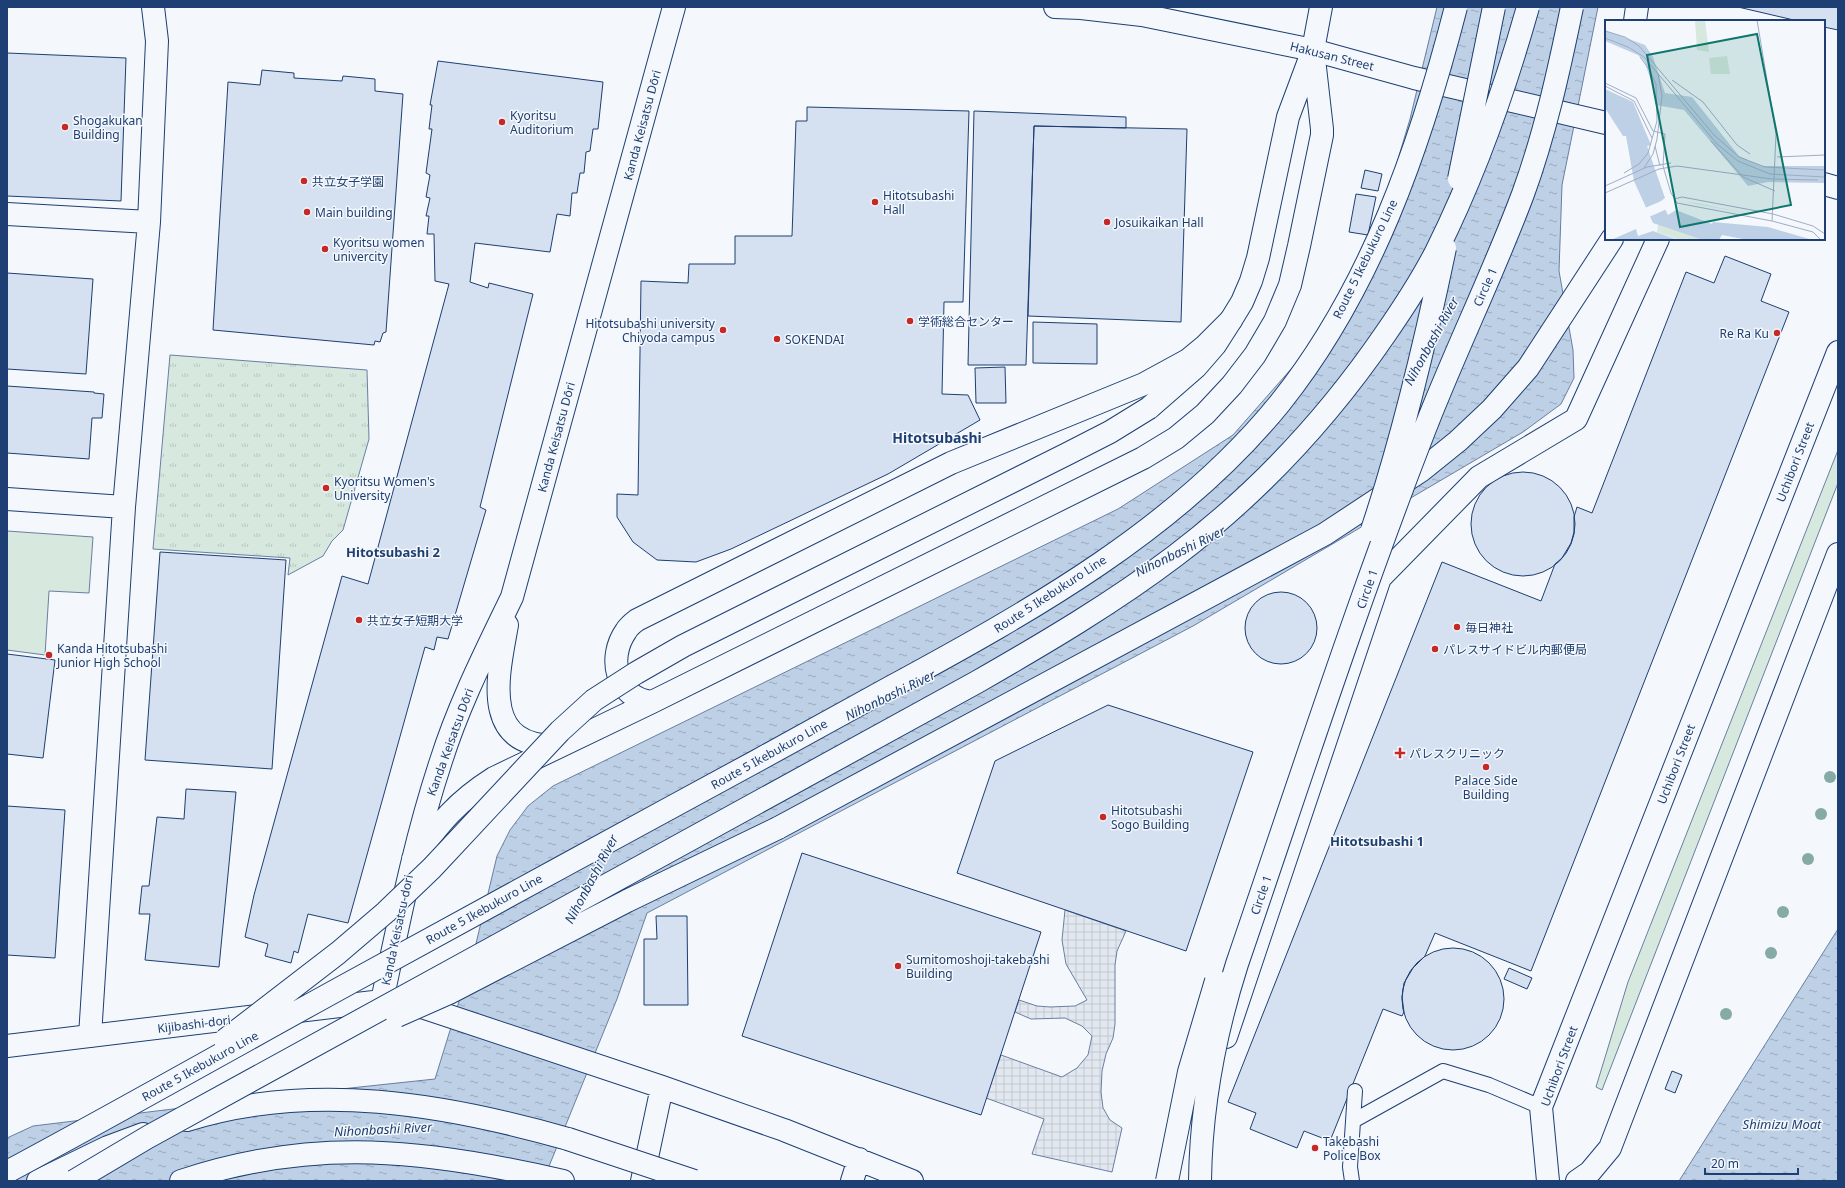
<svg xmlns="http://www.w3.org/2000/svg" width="1845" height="1188" font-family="'Noto Sans','Noto Sans JP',sans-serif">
  <defs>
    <pattern id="park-tufts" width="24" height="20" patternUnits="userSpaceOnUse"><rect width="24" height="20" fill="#d7e8df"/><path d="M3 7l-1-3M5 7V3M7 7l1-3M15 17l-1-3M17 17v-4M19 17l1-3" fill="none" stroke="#b8c8c3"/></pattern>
    <pattern id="plaza-grid" width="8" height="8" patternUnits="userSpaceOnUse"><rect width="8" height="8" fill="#e3e8f0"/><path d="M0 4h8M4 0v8" fill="none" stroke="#c2c8d1"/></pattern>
    <pattern id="water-ripples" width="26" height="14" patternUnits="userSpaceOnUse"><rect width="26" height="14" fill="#bed0e5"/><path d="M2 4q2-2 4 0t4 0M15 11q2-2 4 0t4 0" fill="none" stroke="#9aaabe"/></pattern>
  </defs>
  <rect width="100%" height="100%" fill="#f4f7fb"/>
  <path fill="#d7e8df" stroke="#687fa3" d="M 1838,450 L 1838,483 L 1602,1090 L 1596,1087 L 1628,982 Z
    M 7,531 L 93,537 L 89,593 L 49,591 L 45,655 L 7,650 Z"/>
  <path fill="url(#park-tufts)" stroke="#687fa3" d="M 170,355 L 367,370 L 369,439 L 343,530 L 332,541 L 323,556 L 288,575 L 290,558 L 153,549 Z"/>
  <path fill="url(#plaza-grid)" stroke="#687fa3" d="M 1065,910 L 1126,931 L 1117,951 L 1115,965 L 1115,1024 L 1113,1038 L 1106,1054 L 1102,1071 L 1101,1092 L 1103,1108 L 1110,1120 L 1122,1128 L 1112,1172 L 1032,1154 L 1044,1119 L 986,1098 L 1001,1055 L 1062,1077 L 1077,1068 L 1088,1055 L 1092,1036 L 1082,1026 L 1065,1018 L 1031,1019 L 1015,1012 L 1019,1000 L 1037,1006 L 1050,1007 L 1075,1006 L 1087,1000 L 1066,964 L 1062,940 Z"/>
  <path fill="url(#water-ripples)" stroke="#687fa3" d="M 1437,7 L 1598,7 L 1562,185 L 1559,271 L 1573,350 L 1574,378 L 1561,404 L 1523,432 L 1193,626 L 647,913 L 617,999 L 543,1181 L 7,1181 L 7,1138 L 33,1126 L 313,1092 L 435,1079 L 473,956 L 497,856 L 510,830 L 528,806 L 553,786 L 1118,509 L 1233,435 L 1306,352 L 1377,229 L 1410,119 Z
    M 1838,929 L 1838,1181 L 1679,1181 Z"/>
  <path fill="#d5e0f0" stroke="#1d3f73" d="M 1738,7 L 1838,7 L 1838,30 L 1824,27 L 1824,21 L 1798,21 Z
    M 7,53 L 126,58 L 121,201 L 7,196 Z
    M 438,61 L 603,82 L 598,129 L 593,129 L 590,151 L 586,152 L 584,173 L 580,173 L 577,193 L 572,193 L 570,216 L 557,214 L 550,252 L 475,243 L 470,282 L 488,288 L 489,283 L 533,294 L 480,507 L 486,510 L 448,639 L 437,637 L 434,650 L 425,647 L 348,923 L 308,914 L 298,953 L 294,951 L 291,963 L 265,956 L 268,944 L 245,937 L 254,895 L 342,576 L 368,584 L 449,284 L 435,281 L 434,234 L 427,234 L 429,216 L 426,216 L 430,198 L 426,197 L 430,175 L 426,173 L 432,129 L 429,129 L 432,105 L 430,105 Z
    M 262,70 L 294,73 L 294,78 L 342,81 L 343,76 L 375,79 L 375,91 L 403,94 L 386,332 L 383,333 L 380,342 L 375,341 L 374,345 L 213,330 L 228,82 L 260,85 Z
    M 807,107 L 969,111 L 963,302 L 944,302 L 942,394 L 968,395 L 980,420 L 888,474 L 731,549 L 696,562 L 657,560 L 633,542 L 617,517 L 617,494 L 638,495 L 641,281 L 688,283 L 689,264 L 735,264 L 735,236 L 792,236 L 796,121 L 807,121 Z
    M 974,111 L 1126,117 L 1126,128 L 1034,126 L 1026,365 L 968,365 Z
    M 1034,126 L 1187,129 L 1181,322 L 1028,316 Z
    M 1365,170 L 1382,174 L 1378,191 L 1361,188 Z
    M 1356,194 L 1376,197 L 1368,235 L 1349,232 Z
    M 1725,256 L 1771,274 L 1761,301 L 1789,312 L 1531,971 L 1435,933 L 1425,956 L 1413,968 L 1404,983 L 1402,997 L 1404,1012 L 1402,1016 L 1383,1009 L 1330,1141 L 1304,1131 L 1297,1148 L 1250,1129 L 1256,1113 L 1228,1102 L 1442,562 L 1541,601 L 1555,564 L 1562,558 L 1571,543 L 1574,532 L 1574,517 L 1577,507 L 1592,513 L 1686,272 L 1714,283 Z
    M 7,273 L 93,279 L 86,374 L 7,369 Z
    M 1033,322 L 1097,324 L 1097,364 L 1033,363 Z
    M 1005,367 L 1006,403 L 976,403 L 975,368 Z
    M 7,386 L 94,392 L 94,393 L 104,394 L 102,418 L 92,418 L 89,459 L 7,453 Z
    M1471 524a52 52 0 1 1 104 0a52 52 0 1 1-104 0Z
    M 160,552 L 286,560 L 272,769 L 145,760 Z
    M1245 628a36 36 0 1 1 72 0a36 36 0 1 1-72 0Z
    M 7,654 L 55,660 L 43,758 L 7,754 Z
    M 1108,705 L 1253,752 L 1186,951 L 957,873 L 995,761 Z
    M 186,789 L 236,792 L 219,967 L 145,960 L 150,914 L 139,914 L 142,886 L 149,886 L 157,817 L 184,819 Z
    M 7,806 L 65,810 L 55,958 L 7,955 Z
    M 802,853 L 1041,932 L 981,1115 L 742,1036 Z
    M 656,916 L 687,916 L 688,1005 L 644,1005 L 644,939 L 657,939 Z
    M1402 999a51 51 0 1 1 102 0a51 51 0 1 1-102 0Z
    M 1509,968 L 1532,978 L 1527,989 L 1504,979 Z
    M 1672,1071 L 1682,1075 L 1675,1093 L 1665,1089 Z"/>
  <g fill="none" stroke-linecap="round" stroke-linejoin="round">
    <g stroke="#1d3f73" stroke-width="16">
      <path id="lane" d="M 1353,1121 L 1443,1071 L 1489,1085 L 1541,1107
        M 1352,1181 L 1350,1167 L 1355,1091"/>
    </g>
    <g stroke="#1d3f73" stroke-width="24">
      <path id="street" d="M 1635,21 L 1637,7
        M 7,214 L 149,222
        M 7,499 L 124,507
        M 90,1036 L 124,507 L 149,222 L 157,41 L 153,7
        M 1226,1037 L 1380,578 L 1479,477 L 1576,419 L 1658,239"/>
    </g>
    <g stroke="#1d3f73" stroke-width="24">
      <path id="secondary" d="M 507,625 C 498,676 480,747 557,746
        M 652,702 C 616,698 607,658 626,631 C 628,627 633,623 637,620 L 951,463 L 1144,384 L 1188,360 L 1205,346 L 1231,320 L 1242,302 L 1251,281 L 1258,258 L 1288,117 L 1313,50 L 1321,7
        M 413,859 C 440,823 456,802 494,778 L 652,702 L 1143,458 L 1176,438 L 1205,414 L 1232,385 L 1255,355 L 1275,321 L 1290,285 L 1299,246 L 1322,135 L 1322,129 L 1313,50
        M 382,1001 C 399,921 415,839 441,761 C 459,704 486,651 512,597 L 674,7
        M 298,1011 L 382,1001 L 425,1008 L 662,1087 L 784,1130 L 912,1181
        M 7,1046 L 264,1015
        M 642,1181 L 662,1087
        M 852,1181 L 859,1159
        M 1548,1181 L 1541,1107 L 1838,352
        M 1577,1181 L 1590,1172 L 1610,1148 L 1838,554"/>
    </g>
    <g stroke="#1d3f73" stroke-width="24">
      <path id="primary" d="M 1055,7 L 1081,8 L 1142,15 L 1313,50 L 1414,78 L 1606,123
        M 1824,184 L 1838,188"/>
    </g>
    <g stroke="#1d3f73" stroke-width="24">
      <path id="highway" d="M 1149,408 L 1196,367 L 1215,345 L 1231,320
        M 778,828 L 1325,534 L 1422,470 L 1458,441 L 1492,409 L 1528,368 L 1612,239
        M 187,1120 C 312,1081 445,1104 568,1139
        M 38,1181 L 108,1147 L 143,1134
        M 181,1181 C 314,1136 429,1150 563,1181"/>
    </g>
    <use href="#lane" stroke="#f4f7fb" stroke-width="14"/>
    <use href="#street" stroke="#f4f7fb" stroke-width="22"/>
    <use href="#secondary" stroke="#f4f7fb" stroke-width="22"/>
    <use href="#primary" stroke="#f4f7fb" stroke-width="22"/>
    <use href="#highway" stroke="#f4f7fb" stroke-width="22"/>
    <g stroke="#1d3f73" stroke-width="24" stroke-linecap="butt">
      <path id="highway-bridge" d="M 1459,179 L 1494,7
        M 1372,530 C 1403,438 1425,344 1445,248
        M 397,1016 L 449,993 L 627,901 L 778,828
        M 225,1040 L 338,953 L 386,912 L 432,868 L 560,731 L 594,700 L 636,673 L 683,646 L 1067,454 L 1110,432 L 1149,408
        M 568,1139 L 694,1181
        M 7,1172 C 121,1111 233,1047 346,985 C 454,925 562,867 670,808 C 744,768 817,728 891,687 C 1031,611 1178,529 1280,403 C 1371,289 1420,147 1456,7
        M 74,1181 L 148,1137 L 977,682 C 1045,643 1113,603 1175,556 C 1257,494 1328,418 1386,333 C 1404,307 1421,281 1436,252 C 1475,174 1504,92 1528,7
        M 1167,1181 L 1189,1072 L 1216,981
        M 1200,1181 C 1201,1105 1214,1036 1237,964 C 1297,789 1354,612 1421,439 C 1452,357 1492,277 1523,194 C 1545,134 1559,70 1572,7"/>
    </g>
    <use href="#highway-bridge" stroke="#f4f7fb" stroke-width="22"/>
  </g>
  <g fill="#86aba6">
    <circle cx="1830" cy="777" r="6"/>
    <circle cx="1821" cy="814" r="6"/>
    <circle cx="1808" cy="859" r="6"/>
    <circle cx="1783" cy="912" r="6"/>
    <circle cx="1771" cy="953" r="6"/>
    <circle cx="1726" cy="1014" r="6"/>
  </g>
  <g fill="#c62828" stroke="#f4f7fb" stroke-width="1.5">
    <circle cx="502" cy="122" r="4"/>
    <circle cx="65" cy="127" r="4"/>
    <circle cx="304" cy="181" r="4"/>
    <circle cx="875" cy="202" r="4"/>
    <circle cx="307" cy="212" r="4"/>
    <circle cx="1107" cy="222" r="4"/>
    <circle cx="325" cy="249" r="4"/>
    <circle cx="910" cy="321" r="4"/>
    <circle cx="723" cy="330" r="4"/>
    <circle cx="1777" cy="333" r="4"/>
    <circle cx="777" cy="339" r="4"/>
    <circle cx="326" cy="488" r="4"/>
    <circle cx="359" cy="620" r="4"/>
    <circle cx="1457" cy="627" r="4"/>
    <circle cx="1435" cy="649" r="4"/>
    <circle cx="49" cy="655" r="4"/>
    <path d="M1398 747h4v4h4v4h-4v4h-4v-4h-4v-4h4z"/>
    <circle cx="1486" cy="767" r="4"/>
    <circle cx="1103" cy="817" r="4"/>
    <circle cx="898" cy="966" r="4"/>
    <circle cx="1315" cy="1148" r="4"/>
  </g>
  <g text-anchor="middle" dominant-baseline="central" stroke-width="3" stroke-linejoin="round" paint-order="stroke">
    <g font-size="12" fill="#1d3f73" stroke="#f4f7fb">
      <text transform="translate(1332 56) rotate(14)">Hakusan Street</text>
      <text transform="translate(642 125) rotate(-75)">Kanda Keisatsu Dōri</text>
      <text transform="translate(1365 259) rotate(-64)">Route 5 Ikebukuro Line</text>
      <text transform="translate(1485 287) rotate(-66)">Circle 1</text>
      <text transform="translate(556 437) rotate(-75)">Kanda Keisatsu Dōri</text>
      <text transform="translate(1795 462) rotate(-69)">Uchibori Street</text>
      <text transform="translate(1367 589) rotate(-71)">Circle 1</text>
      <text transform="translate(1050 594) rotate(-33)">Route 5 Ikebukuro Line</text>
      <text transform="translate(450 742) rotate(-70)">Kanda Keisatsu Dōri</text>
      <text transform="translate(769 754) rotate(-29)">Route 5 Ikebukuro Line</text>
      <text transform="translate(1676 764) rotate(-69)">Uchibori Street</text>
      <text transform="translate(1261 895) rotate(-71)">Circle 1</text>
      <text transform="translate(484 909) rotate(-29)">Route 5 Ikebukuro Line</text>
      <text transform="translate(397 930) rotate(-78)">Kanda Keisatsu-dori</text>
      <text transform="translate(194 1024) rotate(-7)">Kijibashi-dori</text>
      <text transform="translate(200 1066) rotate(-29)">Route 5 Ikebukuro Line</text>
      <text transform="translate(1559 1066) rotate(-70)">Uchibori Street</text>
    </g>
    <g font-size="12" fill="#1d3f73" stroke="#f4f7fb" text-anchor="start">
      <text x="510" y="115">Kyoritsu<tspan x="510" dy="14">Auditorium</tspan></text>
      <text x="73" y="120">Shogakukan<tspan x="73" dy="14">Building</tspan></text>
      <text x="312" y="181">共立女子学園</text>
      <text x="883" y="195">Hitotsubashi<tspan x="883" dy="14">Hall</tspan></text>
      <text x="315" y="212">Main building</text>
      <text x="1115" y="222">Josuikaikan Hall</text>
      <text x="333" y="242">Kyoritsu women<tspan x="333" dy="14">univercity</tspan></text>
      <text x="918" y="321">学術総合センター</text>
      <text x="715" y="323" text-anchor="end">Hitotsubashi university<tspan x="715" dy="14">Chiyoda campus</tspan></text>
      <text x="1769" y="333" text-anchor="end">Re Ra Ku</text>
      <text x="785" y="339">SOKENDAI</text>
      <text x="334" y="481">Kyoritsu Women's<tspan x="334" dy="14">University</tspan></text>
      <text x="367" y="620">共立女子短期大学</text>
      <text x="1465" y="627">毎日神社</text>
      <text x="57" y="648">Kanda Hitotsubashi<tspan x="57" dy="14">Junior High School</tspan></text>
      <text x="1443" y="649">パレスサイドビル内郵便局</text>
      <text x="1409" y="753">パレスクリニック</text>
      <text x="1486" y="780" text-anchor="middle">Palace Side<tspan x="1486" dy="14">Building</tspan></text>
      <text x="1111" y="810">Hitotsubashi<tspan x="1111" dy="14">Sogo Building</tspan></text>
      <text x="906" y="959">Sumitomoshoji-takebashi<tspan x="906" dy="14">Building</tspan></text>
      <text x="1323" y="1141">Takebashi<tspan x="1323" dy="14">Police Box</tspan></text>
    </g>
    <g font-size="13" font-style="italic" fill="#1d3f73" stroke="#f4f7fb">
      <text transform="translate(1431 341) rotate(-61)">Nihonbashi River</text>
      <text transform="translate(1180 551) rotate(-26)">Nihonbashi River</text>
      <text transform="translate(890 695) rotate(-26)">Nihonbashi River</text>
      <text transform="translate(591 879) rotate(-62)">Nihonbashi River</text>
      <text x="1782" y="1124">Shimizu Moat</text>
      <text transform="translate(383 1129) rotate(-3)">Nihonbashi River</text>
    </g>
    <g font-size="13" font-weight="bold" fill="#1d3f73" stroke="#f4f7fb">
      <text x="393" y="552">Hitotsubashi 2</text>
      <text x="1377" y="841">Hitotsubashi 1</text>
    </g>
    <g font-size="14" font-weight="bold" fill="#1d3f73" stroke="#f4f7fb">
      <text x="937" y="437">Hitotsubashi</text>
    </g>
  </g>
  <g transform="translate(1605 20)">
    <rect width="220" height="220" fill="#f4f7fb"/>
    <path d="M 90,0 L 100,0 L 104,32 L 92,30 ZM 80,182 L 91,183 L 155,196 Z" fill="#d7e8df"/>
    <path d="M 53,205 L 57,205 L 99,220 L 75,220 L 52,212 Z" fill="#d7e8df"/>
    <path d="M 122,36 L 125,54 L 106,54 L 104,38 Z" fill="#d7e8df"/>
    <path d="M 0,10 L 40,25 L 48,37 L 60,73 L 87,77 L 134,136 L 156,146 L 220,146 L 220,163 L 163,162 L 143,166 L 79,90 L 51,85 L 47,63 L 39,41 L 33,35 L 0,21 ZM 0,69 L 28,82 L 46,125 L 42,126 L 60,178 L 56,181 L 63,195 L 71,190 L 107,204 L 108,202 L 163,207 L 208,220 L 143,220 L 117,215 L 114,220 L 98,220 L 48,203 L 29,161 L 21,116 L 18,116 L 0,88 ZM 31,209 L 33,216 L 48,211 L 73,220 L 6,220 Z" fill="#bed0e5"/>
    <path d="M 61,179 L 59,181 L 62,189 L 44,197 L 40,188 Z" fill="#f4f7fb"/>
    <path fill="none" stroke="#9eadc5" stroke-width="1" d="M 152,0 L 171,114 L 167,201M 0,11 L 20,17 L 34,26 L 109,115 L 134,137 L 160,147 L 220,150M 0,18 L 23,27 L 39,37 L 112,124 L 133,141 L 165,154 L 220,157M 67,60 L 98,82 L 132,125 L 145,134M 0,63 L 31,78 L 48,111 L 60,114 L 58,146 L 66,173 L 72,183 L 167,201 L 208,212 L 216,220M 0,66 L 29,81 L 47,118M 106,121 L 138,157 L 170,171M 50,126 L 55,146M 172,137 L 220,135M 39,148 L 48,134 L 52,119 L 57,76 L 53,54M 19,153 L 34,144 L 43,133 L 52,101 L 51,64 L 44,49 L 35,37M 0,166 L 42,147 L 66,143M 0,173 L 54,149 L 72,146 L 167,159 L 213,160M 69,179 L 77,177 L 168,194 L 208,206 L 220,214"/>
    <path fill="#0f766e" fill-opacity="0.15" stroke="#0f766e" stroke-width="2" d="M 152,14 L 186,185 L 75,207 L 42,35 Z"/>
    <rect width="220" height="220" fill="none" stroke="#1d3f73" stroke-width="2"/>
  </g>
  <rect width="1845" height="1188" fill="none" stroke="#1d3f73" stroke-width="16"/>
  <path d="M1705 1168v6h93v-6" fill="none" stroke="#1d3f73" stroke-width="2"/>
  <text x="1711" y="1168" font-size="12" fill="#1d3f73" stroke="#f4f7fb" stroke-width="3" paint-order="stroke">20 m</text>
</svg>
